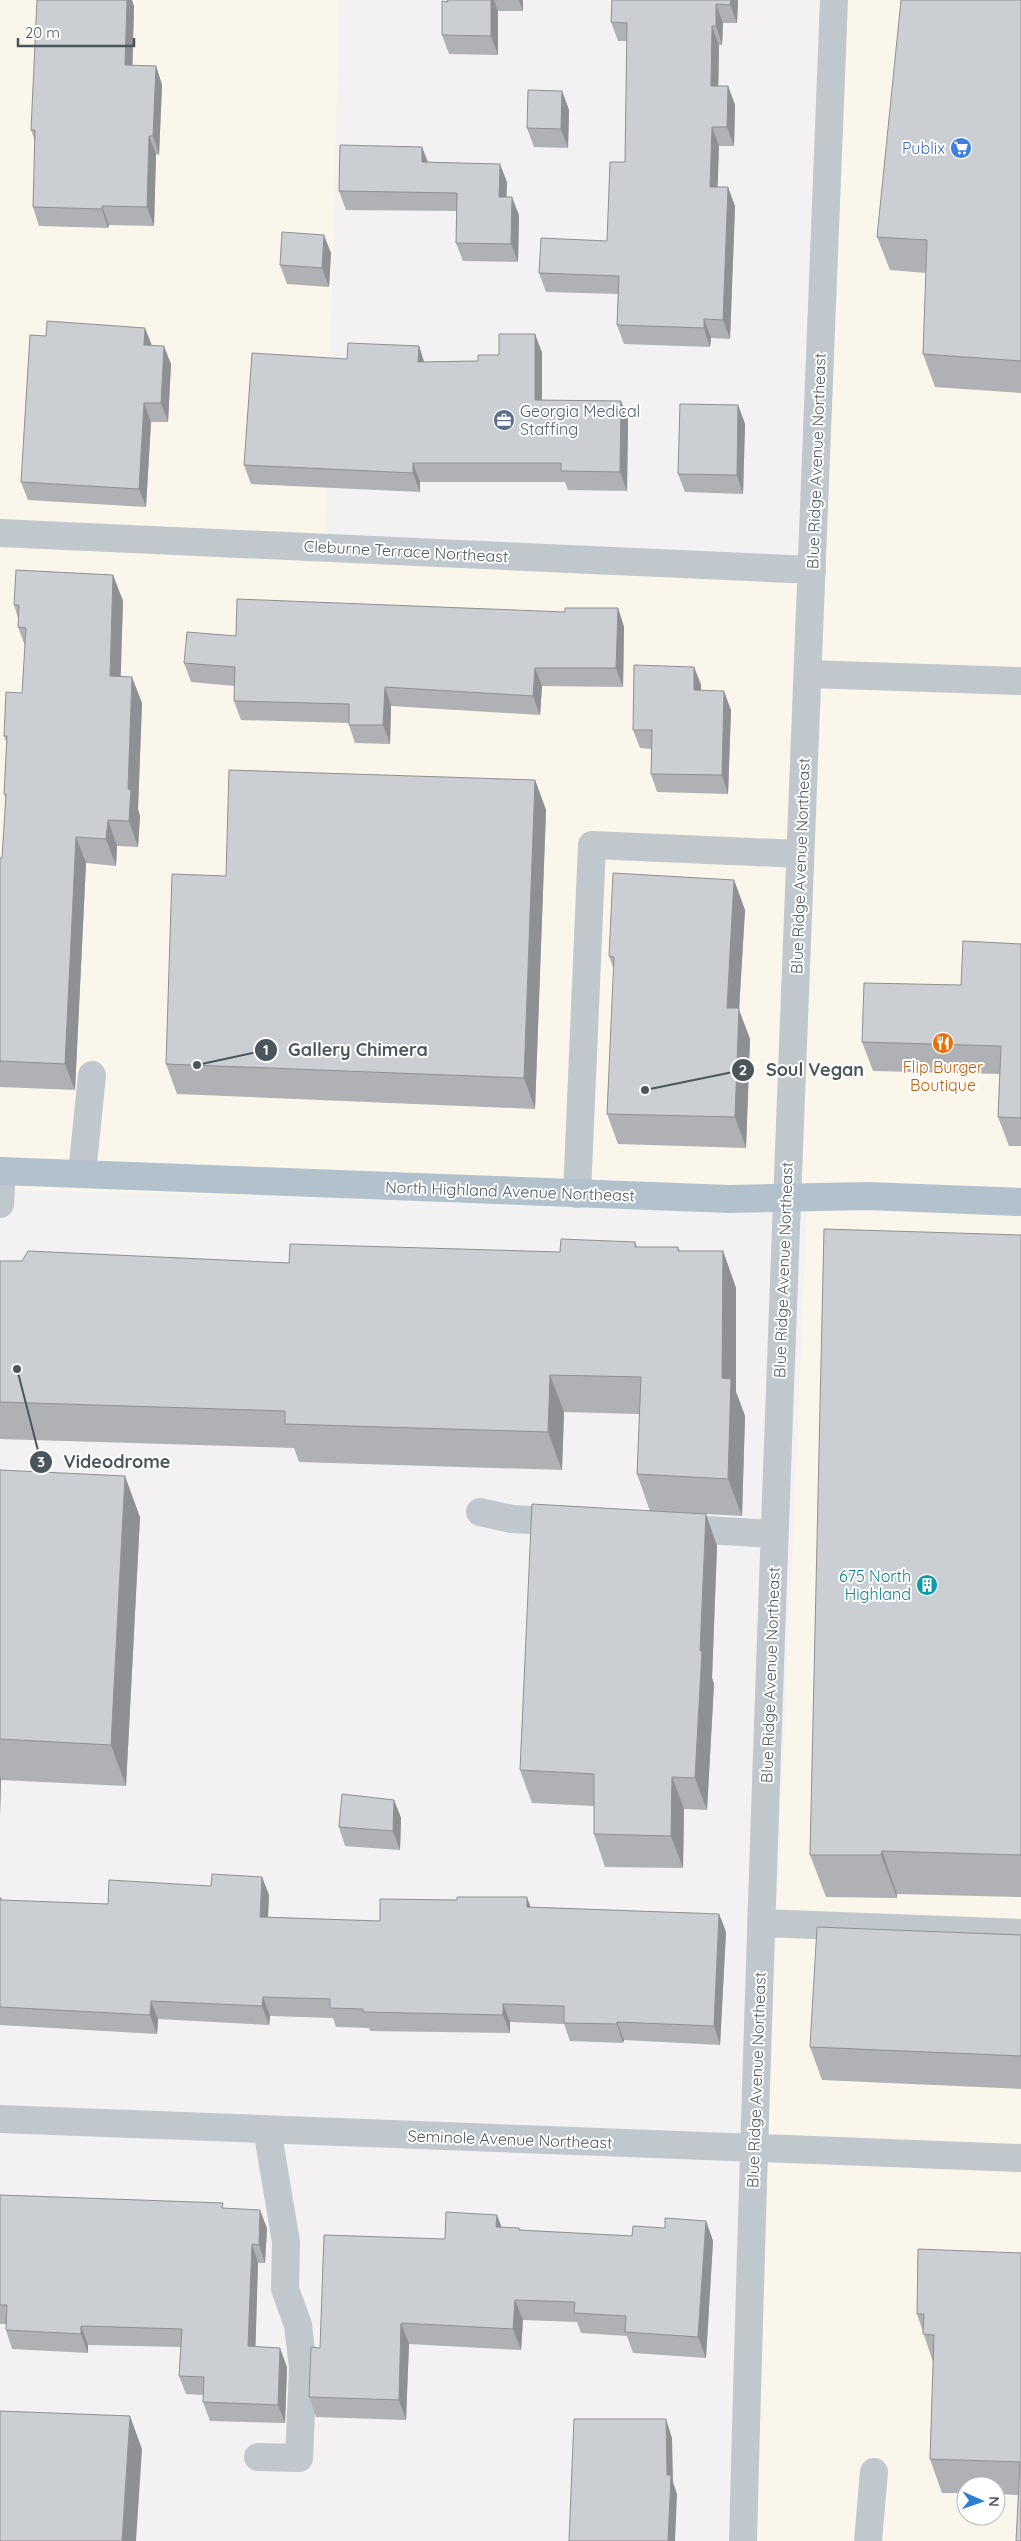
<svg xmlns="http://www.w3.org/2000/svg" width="1021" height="2541" font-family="Quicksand,sans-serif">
  <rect width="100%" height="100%" fill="#f3f1f1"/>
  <path fill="#fbf6ec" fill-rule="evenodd" d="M 0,0 L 339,0 L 326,544 L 805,560 L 831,0 L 1021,0 L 1021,2541 L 750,2541 L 807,1207 L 0,1190 ZM 966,2486 L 996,2486 L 996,2516 L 966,2516 Z"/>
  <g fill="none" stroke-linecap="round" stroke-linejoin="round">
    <path stroke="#c0c8ce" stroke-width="28" d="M 0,533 L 812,570
      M 808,674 L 1021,681
      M 82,1174 L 92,1075
      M 577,1194 L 592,845 L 800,854
      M 0,1204 L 2,1171
      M 480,1512 L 512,1519 L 568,1522
      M 673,1528 L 774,1534
      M 761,1923 L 1021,1933
      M 0,2119 L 1021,2158
      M 258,2457 L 299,2458 L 303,2368 L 298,2325 L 285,2289 L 286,2242 L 267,2129
      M 743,2541 C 765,1694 801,847 834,0
      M 868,2541 L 874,2472"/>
    <path stroke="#b3c1cc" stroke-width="28" d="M 0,1171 L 729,1199 L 867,1196 L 1021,1202"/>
  </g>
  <path fill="#afb1b5" d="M 447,0 L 523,0 L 523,11 L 498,11 L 498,55 L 449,54 L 442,35 Z
    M 612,0 L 738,0 L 737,23 L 723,23 L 722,45 L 719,45 L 718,86 L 728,86 L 735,105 L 734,146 L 719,146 L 717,187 L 735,206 L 730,339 L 711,338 L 710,347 L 624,344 L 617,325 L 618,294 L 546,292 L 539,273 L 607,241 L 625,162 L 627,41 L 618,41 L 611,22 Z
    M 1021,0 L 1021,393 L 935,387 L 923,354 L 926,273 L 890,270 L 877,237 Z
    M 134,6 L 132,65 L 156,66 L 162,85 L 159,155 L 156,154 L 154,226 L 109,225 L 108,228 L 39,226 L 33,207 L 35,141 L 31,130 Z
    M 562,91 L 569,110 L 568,148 L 534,147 L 527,128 Z
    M 422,147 L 428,162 L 507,182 L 506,197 L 519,215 L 518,262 L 463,261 L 456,243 L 456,211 L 346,210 L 339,191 Z
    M 331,253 L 329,287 L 287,284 L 280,265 Z
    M 145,328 L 152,345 L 171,364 L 168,422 L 151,422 L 146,507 L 28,500 L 21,482 L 46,336 Z
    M 535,334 L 542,353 L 542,400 L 621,401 L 628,420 L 627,491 L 568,490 L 565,482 L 420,482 L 420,492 L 251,484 L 244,465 L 347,359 L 419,346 L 424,362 L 478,361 L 499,355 Z
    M 738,405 L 745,424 L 743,494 L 685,492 L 678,474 Z
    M 113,575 L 123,601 L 120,676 L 142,703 L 138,809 L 140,816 L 138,847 L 117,846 L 116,866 L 86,863 L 75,1090 L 0,1087 L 0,858 L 2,858 L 6,799 L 4,794 L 7,744 L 4,736 L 22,693 L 25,646 L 18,627 L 18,618 L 14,605 Z
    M 618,608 L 624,627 L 623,687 L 542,686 L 540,715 L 391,706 L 390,744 L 355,743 L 349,725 L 349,723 L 241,720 L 234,701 L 235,686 L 191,682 L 184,663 L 236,636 Z
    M 694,667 L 701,685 L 701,691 L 731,710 L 728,794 L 657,792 L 651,774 L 651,749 L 640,748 L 633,730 Z
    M 535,780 L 546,810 L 535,1109 L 177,1094 L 166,1064 L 226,876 Z
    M 734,880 L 745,910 L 739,1010 L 750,1039 L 746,1148 L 618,1144 L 607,1114 L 614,970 L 609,956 Z
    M 1021,944 L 1021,1146 L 1009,1146 L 998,1117 L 1000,1074 L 873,1071 L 862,1042 L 961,985 Z
    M 1021,1235 L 1021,1897 L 897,1894 L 897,1898 L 826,1897 L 810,1855 Z
    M 635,1242 L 637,1247 L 678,1247 L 680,1251 L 723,1251 L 736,1288 L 736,1392 L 745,1416 L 742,1516 L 706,1514 L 717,1546 L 712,1678 L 714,1684 L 707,1810 L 684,1809 L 683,1868 L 605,1867 L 594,1834 L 594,1806 L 532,1803 L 520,1770 L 650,1511 L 637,1474 L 640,1414 L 564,1412 L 562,1470 L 299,1462 L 294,1448 L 0,1439 L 0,1261 L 289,1263 L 560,1252 Z
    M 0,1470 L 140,1517 L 126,1786 L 1,1780 L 0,1815 Z
    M 394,1800 L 401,1818 L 400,1850 L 345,1846 L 339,1827 Z
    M 262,1877 L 269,1895 L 268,1917 L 380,1921 L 530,1907 L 719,1914 L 726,1932 L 720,2045 L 624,2040 L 623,2043 L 570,2041 L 564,2024 L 510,2022 L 510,2033 L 370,2031 L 369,2028 L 336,2027 L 333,2018 L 270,2016 L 269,2025 L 158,2019 L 157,2034 L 0,2025 L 0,1898 L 1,1898 L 2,1901 L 108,1904 Z
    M 1021,1935 L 1021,2089 L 822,2080 L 810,2047 Z
    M 0,2195 L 225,2208 L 267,2228 L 265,2263 L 258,2263 L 255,2347 L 287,2367 L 285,2423 L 210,2421 L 203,2402 L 203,2395 L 186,2394 L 179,2376 L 181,2347 L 88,2345 L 88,2353 L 12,2349 L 6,2330 L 6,2324 L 0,2324 Z
    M 706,2221 L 713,2241 L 706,2358 L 633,2353 L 627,2336 L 581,2333 L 577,2322 L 523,2320 L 521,2350 L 409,2344 L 406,2420 L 316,2417 L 309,2397 L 320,2348 L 445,2239 L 502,2227 L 519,2228 L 520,2230 L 632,2236 L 665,2228 Z
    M 1021,2253 L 1021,2541 L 1018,2495 L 996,2494 L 996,2486 L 966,2486 L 966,2493 L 942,2493 L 930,2459 L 933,2362 L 917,2314 Z"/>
  <path fill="#8e9093" d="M 127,0 L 132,0 L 134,6 L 132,84 L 125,65 Z
    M 491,0 L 494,0 L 498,11 L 498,55 L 491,36 Z
    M 519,0 L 523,0 L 523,11 Z
    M 731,0 L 738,0 L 737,23 L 730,5 Z
    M 716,4 L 723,23 L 722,45 L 716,26 Z
    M 712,26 L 719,45 L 718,105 L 711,86 Z
    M 156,66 L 162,85 L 159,155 L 153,136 Z
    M 728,86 L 735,105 L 734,146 L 727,127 Z
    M 562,91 L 569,110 L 568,148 L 561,129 Z
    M 712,127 L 719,146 L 717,205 L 710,187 Z
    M 149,136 L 156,154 L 154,226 L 147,207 Z
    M 422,147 L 429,166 L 422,162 Z
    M 500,164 L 507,182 L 506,215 L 499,197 Z
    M 728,187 L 735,206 L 730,339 L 723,320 Z
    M 512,197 L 519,215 L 518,262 L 511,244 Z
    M 102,206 L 109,225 L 108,228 L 102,209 Z
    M 324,235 L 331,253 L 329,287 L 322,268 Z
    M 704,319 L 711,338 L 710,347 L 704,328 Z
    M 145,328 L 152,347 L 144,345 Z
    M 535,334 L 542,353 L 542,418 L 535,400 Z
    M 164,346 L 171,364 L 168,422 L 161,403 Z
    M 419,346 L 425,365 L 418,362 Z
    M 621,401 L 628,420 L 627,491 L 620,472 Z
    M 144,403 L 151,422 L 146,507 L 139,489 Z
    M 738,405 L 745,424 L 743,494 L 737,475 Z
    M 413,463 L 420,482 L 420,492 L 413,473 Z
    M 113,575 L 123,601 L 120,702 L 110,676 Z
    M 618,608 L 624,627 L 623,687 L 616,668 Z
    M 694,667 L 701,685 L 701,709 L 694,690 Z
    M 535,668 L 542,686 L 540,715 L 533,696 Z
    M 132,677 L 142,703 L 138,809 L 140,816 L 138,847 L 129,821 L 128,789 Z
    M 385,687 L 391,706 L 390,744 L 383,725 Z
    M 724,691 L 731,710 L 728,794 L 722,775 Z
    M 535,780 L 546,810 L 535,1109 L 524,1078 Z
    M 108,820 L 117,846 L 116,866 L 106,839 Z
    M 76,837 L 86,863 L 75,1090 L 65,1064 Z
    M 734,880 L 745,910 L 739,1010 L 750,1039 L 746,1148 L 735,1117 L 727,1008 Z
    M 723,1251 L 736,1288 L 736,1392 L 745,1416 L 742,1516 L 728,1479 L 722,1378 Z
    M 550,1375 L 564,1412 L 562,1470 L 548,1432 Z
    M 125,1476 L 140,1517 L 126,1786 L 111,1745 Z
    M 706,1514 L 717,1546 L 712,1678 L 714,1684 L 707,1810 L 695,1778 Z
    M 0,1776 L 1,1780 L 0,1815 Z
    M 672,1777 L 684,1809 L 683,1868 L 671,1836 Z
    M 394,1800 L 401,1818 L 400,1850 L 393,1831 Z
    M 882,1851 L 897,1894 L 897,1898 L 881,1855 Z
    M 262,1877 L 269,1895 L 267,1936 L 260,1917 Z
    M 527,1897 L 534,1916 L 527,1907 Z
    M 719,1914 L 726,1932 L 720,2045 L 714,2026 Z
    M 263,1997 L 270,2016 L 269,2025 L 262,2006 Z
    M 151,2001 L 158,2019 L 157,2034 L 150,2015 Z
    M 503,2004 L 510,2022 L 510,2033 L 503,2015 Z
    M 617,2022 L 624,2040 L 623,2043 L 617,2024 Z
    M 260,2210 L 267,2228 L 265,2263 L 259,2245 Z
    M 497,2215 L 505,2236 L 496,2227 Z
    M 706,2221 L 713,2241 L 706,2358 L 698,2337 Z
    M 252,2244 L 258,2263 L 255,2365 L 248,2346 Z
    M 515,2300 L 523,2320 L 521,2350 L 513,2329 Z
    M 401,2323 L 409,2344 L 406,2420 L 399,2400 Z
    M 81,2326 L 88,2345 L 88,2353 L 81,2334 Z
    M 280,2348 L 287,2367 L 285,2423 L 278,2405 Z
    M 130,2416 L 142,2449 L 136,2541 L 122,2541 Z
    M 666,2419 L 672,2438 L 673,2482 L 677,2494 L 675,2541 L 668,2541 Z"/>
  <path fill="#cbced2" stroke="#8e9093" d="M 37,0 L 127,0 L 125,65 L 156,66 L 153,136 L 149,136 L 147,207 L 102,206 L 102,209 L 33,207 L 35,130 L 31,130 Z
    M 447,0 L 491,0 L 491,36 L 442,35 L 442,1 L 448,2 Z
    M 612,0 L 731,0 L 730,5 L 716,4 L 716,26 L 712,26 L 711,86 L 728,86 L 727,127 L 712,127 L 710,187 L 728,187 L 723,320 L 704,319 L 704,328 L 617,325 L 619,276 L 539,273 L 541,238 L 607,241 L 610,162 L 625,162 L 627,23 L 611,22 Z
    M 901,0 L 1021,0 L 1021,361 L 923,354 L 927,240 L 877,237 Z
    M 528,90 L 562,91 L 561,129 L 527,128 Z
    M 340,145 L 422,147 L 422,162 L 500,164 L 499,197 L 512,197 L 511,244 L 456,243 L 457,193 L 339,191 Z
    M 282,232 L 324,235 L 322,268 L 280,265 Z
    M 47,321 L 145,328 L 144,345 L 164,346 L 161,403 L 144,403 L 139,489 L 21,482 L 30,335 L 46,336 Z
    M 499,334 L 535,334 L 535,400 L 621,401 L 620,472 L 561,471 L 561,463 L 413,463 L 413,473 L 244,465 L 252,353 L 347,359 L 348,343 L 419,346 L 418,362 L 478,361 L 478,355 L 499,355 Z
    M 680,404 L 738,405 L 737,475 L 678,474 Z
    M 16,570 L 113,575 L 110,676 L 132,677 L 128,789 L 131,790 L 129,821 L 108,820 L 106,839 L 76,837 L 65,1064 L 0,1061 L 0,858 L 2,858 L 6,794 L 4,794 L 7,736 L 4,736 L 6,692 L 22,693 L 26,628 L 18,627 L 19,605 L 14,605 Z
    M 237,599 L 565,612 L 565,608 L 618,608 L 616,668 L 535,668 L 533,696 L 385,687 L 383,725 L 349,725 L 349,704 L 234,701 L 235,667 L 184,663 L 187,632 L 236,636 Z
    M 634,665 L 694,667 L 694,690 L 724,691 L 722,775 L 651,774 L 652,730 L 633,730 Z
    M 229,770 L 535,780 L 524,1078 L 166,1064 L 172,874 L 226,876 Z
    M 613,873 L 734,880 L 727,1008 L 739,1008 L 735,1117 L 607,1114 L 614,957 L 609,956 Z
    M 963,941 L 1021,944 L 1021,1118 L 998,1117 L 1001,1046 L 862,1042 L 864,983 L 961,985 Z
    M 824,1229 L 1021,1235 L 1021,1855 L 882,1851 L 881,1855 L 810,1855 Z
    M 561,1239 L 635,1242 L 635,1247 L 678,1247 L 678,1251 L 723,1251 L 722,1378 L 731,1379 L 728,1479 L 637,1474 L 641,1377 L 550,1375 L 548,1432 L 285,1424 L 285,1411 L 0,1402 L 0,1261 L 22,1261 L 28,1251 L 289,1263 L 290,1244 L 560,1252 Z
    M 0,1470 L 125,1476 L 111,1745 L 0,1739 Z
    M 532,1504 L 706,1514 L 700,1651 L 702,1651 L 695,1778 L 672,1777 L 671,1836 L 594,1834 L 594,1774 L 520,1770 Z
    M 342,1794 L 394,1800 L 393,1831 L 339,1827 Z
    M 212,1874 L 262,1877 L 260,1917 L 380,1921 L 380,1899 L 457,1900 L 457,1897 L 527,1897 L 527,1907 L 719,1914 L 714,2026 L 617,2022 L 617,2024 L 564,2023 L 564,2006 L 503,2004 L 503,2015 L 363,2012 L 363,2009 L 330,2008 L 330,1999 L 263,1997 L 262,2006 L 151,2001 L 150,2015 L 0,2007 L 0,1898 L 1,1898 L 1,1900 L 108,1904 L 109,1880 L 211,1886 Z
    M 817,1927 L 1021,1935 L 1021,2056 L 810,2047 Z
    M 0,2195 L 223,2203 L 222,2208 L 260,2210 L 259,2245 L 252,2244 L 248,2346 L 280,2348 L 278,2405 L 203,2402 L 204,2377 L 179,2376 L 182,2329 L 81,2326 L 81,2334 L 6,2330 L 7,2305 L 0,2305 Z
    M 446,2212 L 497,2215 L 496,2227 L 519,2228 L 519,2230 L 632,2236 L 633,2226 L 665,2228 L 665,2218 L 706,2221 L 698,2337 L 625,2332 L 626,2316 L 574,2313 L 575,2302 L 515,2300 L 513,2329 L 401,2323 L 399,2400 L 309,2397 L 311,2347 L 320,2348 L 324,2235 L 445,2239 Z
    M 918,2249 L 1021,2253 L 1021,2541 L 1016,2541 L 1020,2462 L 930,2459 L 934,2335 L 923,2334 L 924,2314 L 917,2314 Z
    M 0,2411 L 130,2416 L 122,2541 L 0,2541 Z
    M 574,2419 L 666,2419 L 667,2475 L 671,2475 L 668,2541 L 569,2541 Z"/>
  <defs>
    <g id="supermarket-disc" transform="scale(1.125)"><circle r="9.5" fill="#3f7fe0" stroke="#fff"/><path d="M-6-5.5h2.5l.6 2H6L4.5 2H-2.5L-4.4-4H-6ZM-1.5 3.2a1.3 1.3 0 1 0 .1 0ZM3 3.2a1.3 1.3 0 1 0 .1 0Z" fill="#fff"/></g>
    <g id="office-disc" transform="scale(1.125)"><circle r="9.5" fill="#5c6f8a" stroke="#fff"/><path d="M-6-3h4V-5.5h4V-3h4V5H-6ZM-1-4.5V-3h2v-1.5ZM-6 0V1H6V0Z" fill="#fff"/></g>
    <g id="restaurant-disc" transform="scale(1.125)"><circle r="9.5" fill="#e8710a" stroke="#fff"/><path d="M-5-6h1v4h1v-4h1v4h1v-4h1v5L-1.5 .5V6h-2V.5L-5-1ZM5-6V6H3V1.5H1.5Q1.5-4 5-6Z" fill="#fff"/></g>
    <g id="building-disc" transform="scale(1.125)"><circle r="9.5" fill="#0f9aa8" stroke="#fff"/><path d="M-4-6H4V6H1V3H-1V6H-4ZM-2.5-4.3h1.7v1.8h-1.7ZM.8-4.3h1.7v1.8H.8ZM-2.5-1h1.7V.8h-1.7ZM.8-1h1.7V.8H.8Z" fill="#fff"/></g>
  </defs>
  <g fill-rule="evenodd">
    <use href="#supermarket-disc" x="961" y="148"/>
    <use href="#office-disc" x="504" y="420"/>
    <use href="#restaurant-disc" x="943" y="1043"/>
    <use href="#building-disc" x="927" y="1585"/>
  </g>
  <g text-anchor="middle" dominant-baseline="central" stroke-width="4" stroke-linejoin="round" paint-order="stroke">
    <g font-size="16" fill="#366cbe" stroke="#fff" text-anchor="end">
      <text x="945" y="148">Publix</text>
    </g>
    <g font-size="16" fill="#4e5e75" stroke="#fff" text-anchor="start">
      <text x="520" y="411">Georgia Medical<tspan x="520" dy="18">Staffing</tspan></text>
    </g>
    <g font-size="16" fill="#4a555c" stroke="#fff">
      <text transform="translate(816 461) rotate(-88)">Blue Ridge Avenue Northeast</text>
      <text transform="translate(406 551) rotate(3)">Cleburne Terrace Northeast</text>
      <text transform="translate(800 866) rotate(-88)">Blue Ridge Avenue Northeast</text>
      <text transform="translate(510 1191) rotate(2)">North Highland Avenue Northeast</text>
      <text transform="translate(783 1270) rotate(-88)">Blue Ridge Avenue Northeast</text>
      <text transform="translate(770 1675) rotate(-88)">Blue Ridge Avenue Northeast</text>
      <text transform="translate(756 2080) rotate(-88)">Blue Ridge Avenue Northeast</text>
      <text transform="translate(510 2139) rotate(2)">Seminole Avenue Northeast</text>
    </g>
    <g font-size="16" fill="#c56008" stroke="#fff">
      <text x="943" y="1067">Flip Burger<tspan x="943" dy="18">Boutique</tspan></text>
    </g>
    <g font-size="16" fill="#0d838f" stroke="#fff" text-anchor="end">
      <text x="911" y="1576">675 North<tspan x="911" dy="18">Highland</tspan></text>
    </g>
  </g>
  <path fill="none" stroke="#4a555c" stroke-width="2" d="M197 1065L266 1050M645 1090L743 1070M17 1369L41 1462"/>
  <g fill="#4a555c" stroke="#fff" stroke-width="2">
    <circle cx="197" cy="1065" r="5"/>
    <circle cx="645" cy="1090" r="5"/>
    <circle cx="17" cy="1369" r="5"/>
    <circle cx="266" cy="1050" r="12"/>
    <circle cx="743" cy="1070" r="12"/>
    <circle cx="41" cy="1462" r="12"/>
  </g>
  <g font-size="15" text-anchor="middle" font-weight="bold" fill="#fff">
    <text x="266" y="1055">1</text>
    <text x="743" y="1075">2</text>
    <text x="41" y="1467">3</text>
  </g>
  <g font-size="18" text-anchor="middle" font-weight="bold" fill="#4a555c" stroke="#fff" stroke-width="4" stroke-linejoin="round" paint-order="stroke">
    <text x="358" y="1056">Gallery Chimera</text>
    <text x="815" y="1076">Soul Vegan</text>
    <text x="117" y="1468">Videodrome</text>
  </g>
  <g transform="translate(981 2501) rotate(92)"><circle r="24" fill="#ffffff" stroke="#b7bbbe"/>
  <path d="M0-4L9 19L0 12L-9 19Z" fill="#2a7ed4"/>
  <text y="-8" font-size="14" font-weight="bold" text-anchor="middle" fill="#4a555c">N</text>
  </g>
  <path d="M18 38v8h116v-8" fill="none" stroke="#4a555c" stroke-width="2.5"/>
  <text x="25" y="38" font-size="15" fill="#4a555c" stroke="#ffffff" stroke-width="4" paint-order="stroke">20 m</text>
</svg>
